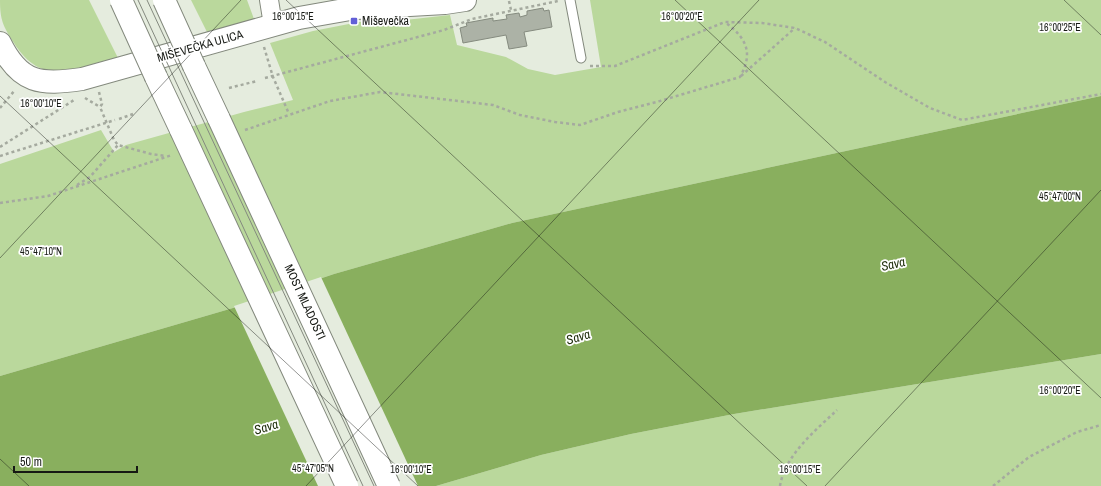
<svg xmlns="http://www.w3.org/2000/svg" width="1101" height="486" font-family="'Archivo Narrow',sans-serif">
  <rect width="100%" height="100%" fill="#e5ecde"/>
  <path fill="#bad89c" d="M 0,0 L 89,0 L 119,60 C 75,69 42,88 14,43 C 3,26 0,20 0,0 Z
    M 191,0 L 247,0 L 254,19 L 208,34 Z
    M 590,0 L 1101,0 L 1101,96 L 512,223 L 334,274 L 233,308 L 0,376 L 0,164 L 101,130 L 114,152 L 126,145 L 244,112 L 293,100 L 270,43 L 313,31 L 359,22 L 405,20 L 450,15 L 457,45 L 506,57 L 528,69 L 555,75 L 601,67 Z
    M 1101,354 L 1101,486 L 436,486 L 541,455 L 631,434 L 734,414 Z"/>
  <path fill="#89af5e" d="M 1101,96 L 1101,354 L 734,414 L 631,434 L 541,455 L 436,486 L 0,486 L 0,376 L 233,308 L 334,274 L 512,223 Z"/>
  <path fill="#e5ecde" d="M 321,277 L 418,486 L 318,486 L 234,306 Z"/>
  <path fill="#acb2a6" stroke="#858b7f" d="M 543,8 L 544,11 L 549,10 L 552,27 L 524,32 L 527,46 L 509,49 L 506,35 L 463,43 L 460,28 L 467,26 L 466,23 L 493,18 L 493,21 L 507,19 L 506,15 L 519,13 L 520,17 L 527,15 L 527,11 Z"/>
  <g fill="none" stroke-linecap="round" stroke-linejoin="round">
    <g stroke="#83897d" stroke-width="11">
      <path id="lane" d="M 570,0 L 581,58"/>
    </g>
    <g stroke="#83897d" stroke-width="20">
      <path id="street" d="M 269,0 L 273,25"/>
    </g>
    <g stroke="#83897d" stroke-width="24">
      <path id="secondary" d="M 0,43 C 20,84 41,85 82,79 L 299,18 L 356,8 L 445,3 L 465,0
        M 194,66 L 219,119
        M 156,77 L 181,130"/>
    </g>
    <path stroke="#a5aa9f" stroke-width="2.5" stroke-dasharray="3 3" stroke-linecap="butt" d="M 509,1 L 511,10
      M 264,47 L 273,77 L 289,114
      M 590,66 L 615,66 L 725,22 L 762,23 L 795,28 L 825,42 L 885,82 L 930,108 L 962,120 L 1101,94
      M 741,76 L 795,28
      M 265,78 L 444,30 L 472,19 L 558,1
      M 229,88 L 257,81
      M 99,92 L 102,104 L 100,107 L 114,140 L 118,145 L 151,154 L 166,156
      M 85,98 L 100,107
      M 0,108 L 15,90
      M 119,119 L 133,114
      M 245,130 L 330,101 L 380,92 L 493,105 L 520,115 L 555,122 L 580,125 L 618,112 L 660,101 L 740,77 C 754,52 746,38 725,22
      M 0,147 L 74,100
      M 0,156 L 115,120
      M 77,185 L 90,177 L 118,145
      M 0,203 L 48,196 L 172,155
      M 780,486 C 785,455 815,431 837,410
      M 993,486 L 1029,457 L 1077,432 L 1101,425"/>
    <use href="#lane" stroke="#fff" stroke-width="9"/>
    <use href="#street" stroke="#fff" stroke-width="18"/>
    <use href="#secondary" stroke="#fff" stroke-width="22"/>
    <path stroke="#84897f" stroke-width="1" d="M 138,0 L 363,486
      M 147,0 L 374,486"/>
    <g stroke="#83897d" stroke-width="24" stroke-linecap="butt">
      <path id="secondary-bridge" d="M 121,0 L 156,77
        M 164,0 L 194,66
        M 219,119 L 389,486
        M 181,130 L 347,486"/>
    </g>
    <use href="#secondary-bridge" stroke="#fff" stroke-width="22"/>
  </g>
  <path fill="none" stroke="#161914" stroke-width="1" stroke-opacity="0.45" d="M 286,0 L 807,486M 675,0 L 1101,398M 1064,0 L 1101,35M 0,96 L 418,486M 0,258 L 241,0M 0,459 L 29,486M 306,486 L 759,0M 825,486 L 1101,190"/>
  <rect fill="#625fd7" stroke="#fff" stroke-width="1.5" x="350" y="17" width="8" height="8" rx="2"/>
  <g text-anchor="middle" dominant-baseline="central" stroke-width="3.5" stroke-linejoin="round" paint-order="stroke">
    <g font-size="12" fill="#161914" stroke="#fff" text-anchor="start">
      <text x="362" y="21">Miševečka</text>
    </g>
    <g font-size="12" fill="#161914" stroke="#fff">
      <text transform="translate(200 46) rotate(-16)">MIŠEVEČKA ULICA</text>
      <text transform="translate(305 302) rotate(65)">MOST MLADOSTI</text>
    </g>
    <g font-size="13" font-style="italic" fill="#233210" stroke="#fff">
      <text transform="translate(893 264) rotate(-13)">Sava</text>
      <text transform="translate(578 337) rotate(-16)">Sava</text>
      <text transform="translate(266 427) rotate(-16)">Sava</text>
    </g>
  </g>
  <g font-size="10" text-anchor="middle" fill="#161914" stroke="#fff" stroke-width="3.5" stroke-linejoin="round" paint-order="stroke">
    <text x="293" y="20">16°00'15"E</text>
    <text x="682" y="20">16°00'20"E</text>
    <text x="1060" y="31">16°00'25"E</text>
    <text x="41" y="107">16°00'10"E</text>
    <text x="1060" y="200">45°47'00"N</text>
    <text x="41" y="255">45°47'10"N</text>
    <text x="1060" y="394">16°00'20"E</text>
    <text x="313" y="472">45°47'05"N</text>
    <text x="411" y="473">16°00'10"E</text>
    <text x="800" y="473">16°00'15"E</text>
  </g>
  <path d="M14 466v6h123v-6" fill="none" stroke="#161914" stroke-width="2"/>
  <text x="20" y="466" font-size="12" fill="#161914" stroke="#ffffff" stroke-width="3" paint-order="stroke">50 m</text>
</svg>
